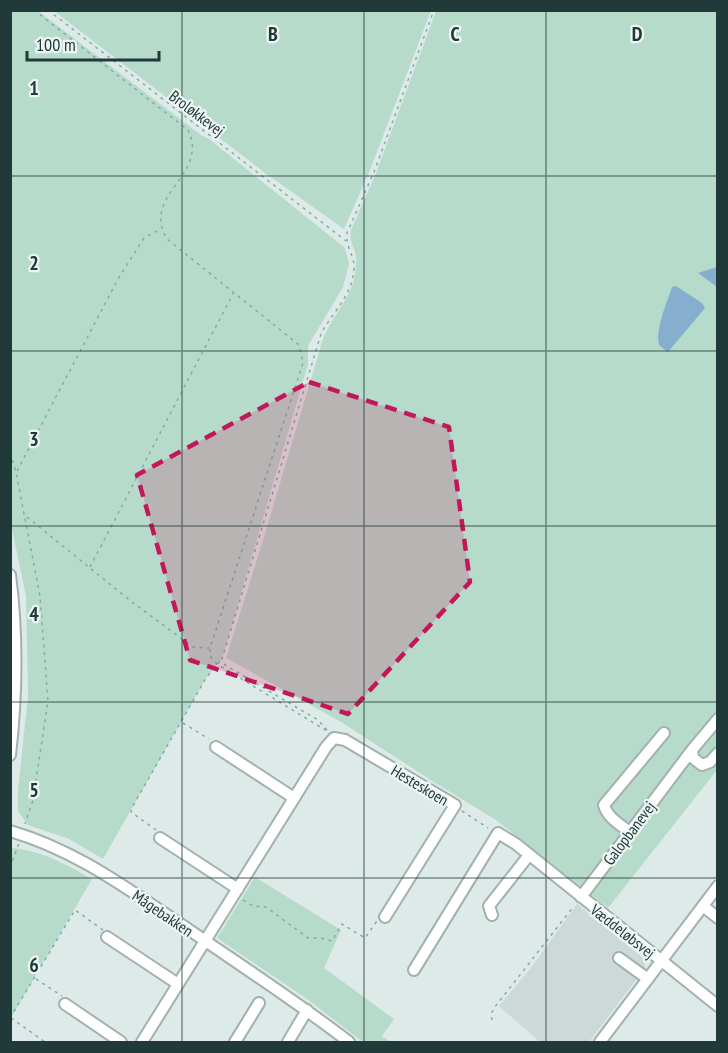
<svg xmlns="http://www.w3.org/2000/svg" width="728" height="1053" font-family="'PT Sans Narrow',sans-serif">
  <rect width="100%" height="100%" fill="#deeae8"/>
  <path fill="#ccd9d7" d="M 577,904 L 643,958 L 645,968 L 589,1042 L 540,1042 L 499,1006 L 531,968 Z"/>
  <path fill="#b7dbcb" d="M 10,11 L 38,11 L 201,135 L 209,139 L 345,248 L 349,264 L 343,287 L 308,346 L 308,364 L 222,659 L 206,678 L 103,859 L 69,839 L 28,825 L 18,811 L 18,790 L 28,696 L 26,596 L 10,520 Z
    M 54,11 L 431,11 L 370,170 L 344,229 L 265,173 Z
    M 436,11 L 717,11 L 717,770 L 608,908 L 496,820 L 437,784 L 341,722 L 226,658 L 264,537 L 322,342 C 330,318 350,301 355,275 C 356,267 357,260 355,252 C 352,243 349,240 351,230 L 376,173 Z
    M 11,848 C 40,850 66,864 92,879 L 11,1018 Z
    M 255,877 L 341,930 L 324,968 L 394,1019 L 382,1036 L 390,1042 L 363,1042 L 307,999 L 217,938 Z"/>
  <path fill="#86afcf" d="M 717,267 L 717,287 L 698,273 Z
    M 676,286 L 702,303 L 705,308 L 668,352 C 665,350 662,348 660,346 C 653,335 668,299 672,287 Z"/>
  <g fill="none" stroke-linecap="round" stroke-linejoin="round">
    <g stroke="#a1b1b0" stroke-width="14">
      <path id="minor" d="M 10,575 C 18,636 17,694 10,755
        M 718,719 L 692,750 L 693,758 L 702,765 L 710,762 L 718,753
        M 216,747 L 294,798
        M 10,831 C 78,851 127,889 185,927 C 240,965 296,1001 349,1042
        M 630,832 C 620,825 607,817 604,805 L 664,733
        M 160,838 L 238,889
        M 581,897 L 692,750
        M 703,906 L 718,918
        M 492,915 L 489,906 L 529,855
        M 107,937 L 178,984
        M 619,958 L 648,979
        M 414,970 L 498,833 L 516,844 L 718,1006
        M 65,1004 L 121,1042
        M 142,1042 L 326,747 L 334,738 L 345,740 L 455,805 L 385,917
        M 235,1042 L 259,1003
        M 288,1042 L 307,1010
        M 600,1042 L 718,886"/>
    </g>
    <path stroke="#7fadab" stroke-width="1.5" stroke-dasharray="3 4.5" stroke-linecap="butt" d="M 34,10 L 188,130 C 210,175 140,195 167,239 L 299,345 L 303,363 L 210,648 L 210,656 L 217,664 L 327,731
      M 48,10 L 346,241
      M 10,453 L 16,472 L 40,596 L 48,701 L 33,800 L 25,824
      M 17,471 L 118,279 L 144,238 L 159,230
      M 27,517 L 132,602 L 193,647 L 209,648
      M 90,567 L 234,292
      M 183,723 L 209,739
      M 327,730 L 318,720 L 225,665 L 222,659 L 321,334 C 333,311 355,293 354,265 C 353,254 345,244 347,233 L 374,172 L 434,10
      M 462,811 L 488,828
      M 156,830 L 131,812 L 134,804 L 206,678 L 221,660
      M 10,868 L 19,843
      M 243,900 L 253,906 L 266,907 L 308,938 L 320,938 L 332,941 L 342,924 L 365,938 L 377,921
      M 36,979 L 62,996
      M 10,1018 L 75,910 L 103,930
      M 11,1018 L 45,1042
      M 492,1020 L 491,1014 L 494,1008 L 574,906"/>
    <use href="#minor" stroke="#fff" stroke-width="10"/>
  </g>
  <path fill="#c2185b" fill-opacity="0.2" stroke="#c2185b" stroke-width="4.5" stroke-dasharray="12 8" stroke-linejoin="round" d="M 309,382 L 449,427 L 470,582 L 348,714 L 190,660 L 137,475 Z"/>
  <path fill="none" stroke="#203939" stroke-width="1.5" stroke-opacity="0.55" d="M 182,10 L 182,1042M 364,10 L 364,1042M 546,10 L 546,1042M 10,176 L 718,176M 10,351 L 718,351M 10,526 L 718,526M 10,702 L 718,702M 10,878 L 718,878"/>
  <g text-anchor="middle" dominant-baseline="central" stroke-width="4.5" stroke-linejoin="round" paint-order="stroke">
    <g font-size="16" fill="#203939" stroke="#eef6f5">
      <text transform="translate(197 113) rotate(37)">Broløkkevej</text>
      <text transform="translate(420 785) rotate(31)">Hesteskoen</text>
      <text transform="translate(629 833) rotate(-53)">Galopbanevej</text>
      <text transform="translate(163 913) rotate(34)">Mågebakken</text>
      <text transform="translate(623 931) rotate(38)">Væddeløbsvej</text>
    </g>
  </g>
  <g font-size="20" text-anchor="middle" font-weight="bold" fill="#203939" stroke="#eef6f5" stroke-width="4.5" stroke-linejoin="round" paint-order="stroke">
    <text x="273" y="41">B</text>
    <text x="455" y="41">C</text>
    <text x="637" y="41">D</text>
    <text x="34" y="95">1</text>
    <text x="34" y="270">2</text>
    <text x="34" y="446">3</text>
    <text x="34" y="621">4</text>
    <text x="34" y="797">5</text>
    <text x="34" y="972">6</text>
  </g>
  <rect width="728" height="1053" fill="none" stroke="#203939" stroke-width="24"/>
  <path d="M27 51v9h132v-9" fill="none" stroke="#203939" stroke-width="3"/>
  <text x="36" y="51" font-size="18" fill="#203939" stroke="#eef6f5" stroke-width="4.5" paint-order="stroke">100 m</text>
</svg>
